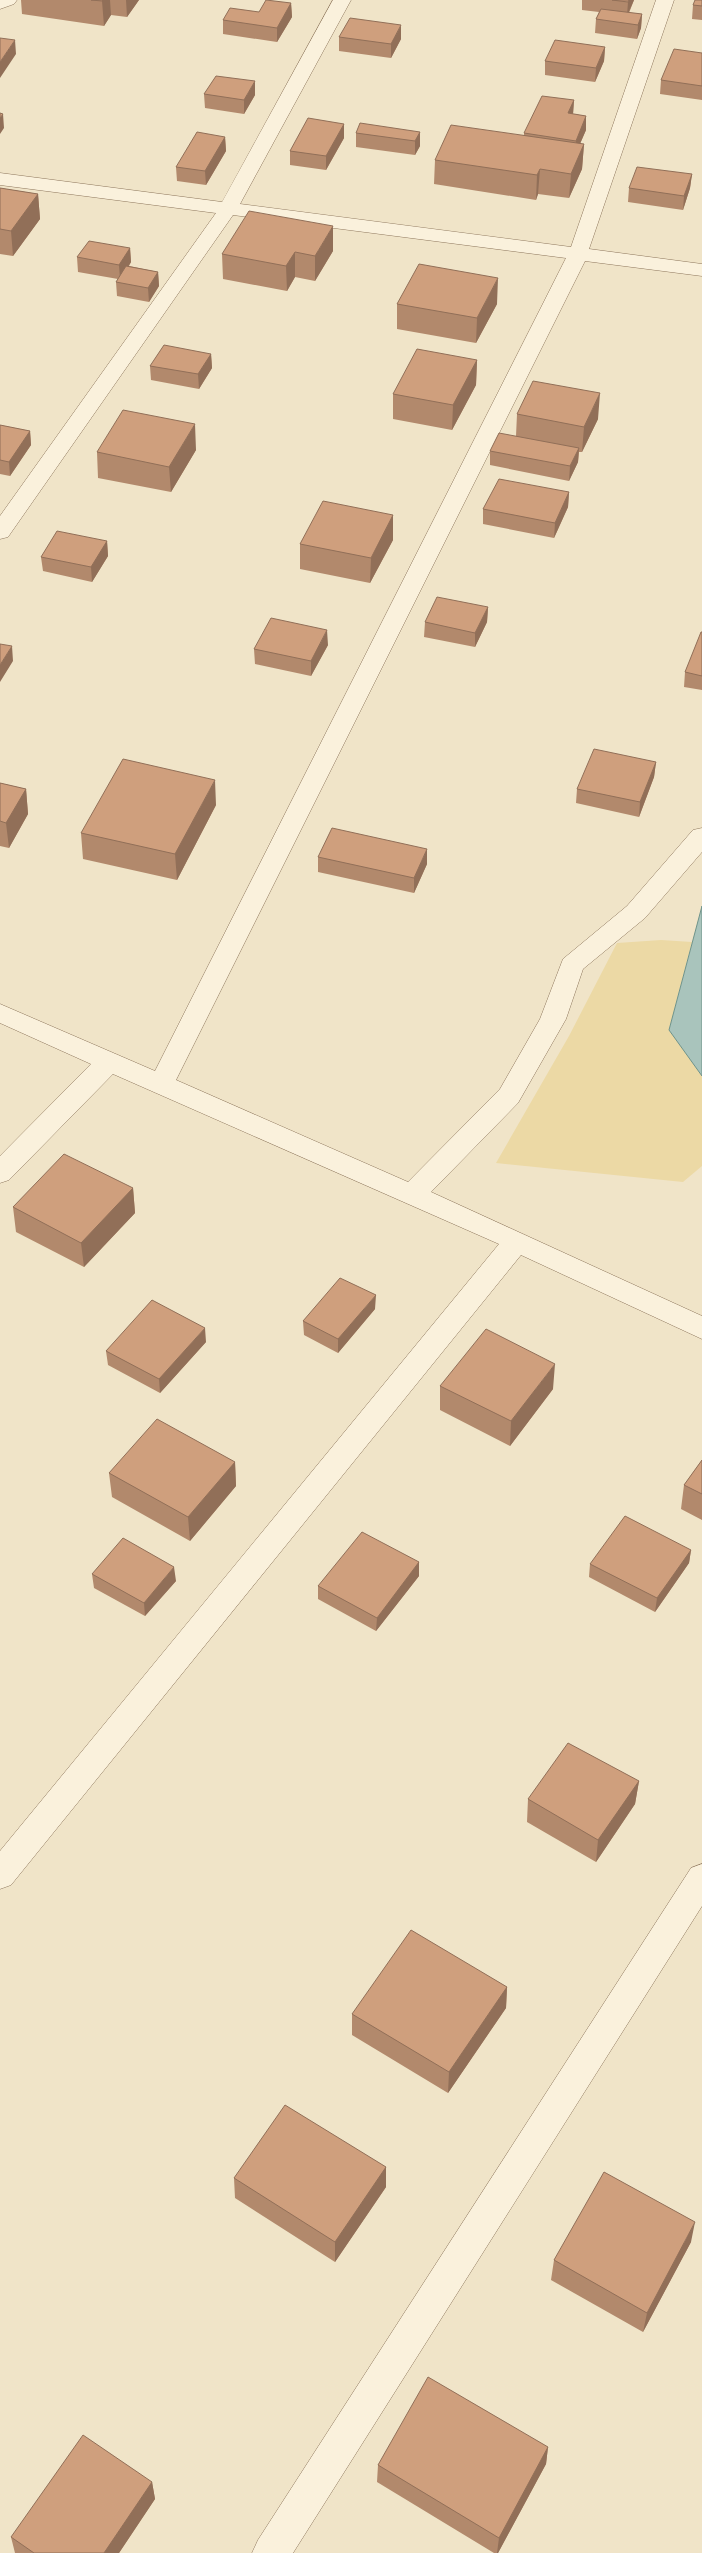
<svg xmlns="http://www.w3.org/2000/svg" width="702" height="2553" font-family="'Times New Roman',serif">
  <rect width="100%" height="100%" fill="#f0e4c8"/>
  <path fill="#ecd9a5" d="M 661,940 L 692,942 L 669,1030 L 702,1076 L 702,1166 L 683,1182 L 496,1163 L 569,1036 L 617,943 Z"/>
  <path fill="#a9c4bc" stroke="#6f938a" d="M 702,906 L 702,1076 L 669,1030 Z"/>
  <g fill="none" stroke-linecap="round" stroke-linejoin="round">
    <g stroke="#8d765c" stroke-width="1">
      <path id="minor" d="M 0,0 L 17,0 L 14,4 L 0,9 Z
        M 333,0 L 351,0 L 240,204 L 571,247 L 656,0 L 674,0 L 589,249 L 702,264 L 702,276 L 585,261 L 176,1080 L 408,1182 L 500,1089 L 540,1019 L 563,959 L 627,906 L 693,830 L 702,828 L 702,852 L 645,918 L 583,969 L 566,1019 L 518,1103 L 431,1192 L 702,1316 L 702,1339 L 521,1255 L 11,1885 L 0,1889 L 0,1851 L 499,1244 L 113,1074 L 9,1180 L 0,1183 L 0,1156 L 91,1064 L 0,1023 L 0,1004 L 155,1071 L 566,258 L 233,215 L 8,537 L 0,539 L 0,516 L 216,213 L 0,185 L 0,173 L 222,202 Z
        M 702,1864 L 702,1906 L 293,2553 L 252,2553 L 258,2540 L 691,1868 Z"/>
    </g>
    <use href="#minor" fill="#faf1dc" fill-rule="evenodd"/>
  </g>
  <path fill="#b2896c" d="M 21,0 L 139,0 L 127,17 L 111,15 L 104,26 L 22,14 Z
    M 582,0 L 634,0 L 629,13 L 642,14 L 641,28 L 637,39 L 595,33 L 596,19 L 599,12 L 582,10 Z
    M 702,0 L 702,20 L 692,19 L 693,5 Z
    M 291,3 L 292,17 L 277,42 L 223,34 L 223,20 L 259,12 Z
    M 339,37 L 401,39 L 391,58 L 339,51 Z
    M 605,47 L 604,61 L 595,82 L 545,75 L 545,61 Z
    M 702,53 L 702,100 L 660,94 L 661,80 Z
    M 204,94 L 255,95 L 244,114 L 205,108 Z
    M 574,100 L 573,114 L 586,116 L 586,130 L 580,144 L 584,144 L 582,169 L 569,198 L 538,194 L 536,200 L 434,184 L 435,160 L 524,135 L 524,133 Z
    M 344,124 L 344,138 L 326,170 L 290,165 L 290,151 Z
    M 420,132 L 420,146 L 415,155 L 356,147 L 356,133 Z
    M 225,137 L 226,151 L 206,185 L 177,181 L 176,167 Z
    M 692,174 L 690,188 L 683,210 L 628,202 L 629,188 Z
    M 0,188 L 38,194 L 40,219 L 13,256 L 0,254 Z
    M 130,248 L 131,262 L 129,266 L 158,272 L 159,286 L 149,302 L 117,296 L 116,282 L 118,279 L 78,272 L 77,257 Z
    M 333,251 L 315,281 L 295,277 L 287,291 L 223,279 L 222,254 Z
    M 397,304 L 497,304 L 476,343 L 397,329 Z
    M 211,354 L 212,368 L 199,389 L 151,380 L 150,366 Z
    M 477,360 L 476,385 L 452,430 L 393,419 L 393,394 Z
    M 517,414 L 598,419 L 582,452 L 579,452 L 578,462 L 569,481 L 490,465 L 490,451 L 516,436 Z
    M 0,425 L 30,431 L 31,445 L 10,476 L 0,474 Z
    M 196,450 L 171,492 L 98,478 L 97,452 Z
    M 569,492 L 568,507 L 554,538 L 483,524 L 483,509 Z
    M 393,515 L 393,540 L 370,583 L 300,569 L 300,544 Z
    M 107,541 L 108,556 L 92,582 L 43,571 L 41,557 Z
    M 488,607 L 487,622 L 475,647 L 424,637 L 425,622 Z
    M 702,632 L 702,690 L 684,687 L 685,672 Z
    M 328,645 L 311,676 L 255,664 L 254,649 Z
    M 656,762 L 654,777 L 639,817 L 576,803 L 577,789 Z
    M 0,783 L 26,789 L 28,814 L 9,848 L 0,846 Z
    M 216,805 L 177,880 L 83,859 L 81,833 Z
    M 318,857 L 427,864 L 414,893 L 318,872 Z
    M 133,1188 L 135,1213 L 84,1267 L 16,1232 L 13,1207 Z
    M 375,1309 L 338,1353 L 304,1335 L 303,1321 Z
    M 206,1342 L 160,1393 L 108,1365 L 106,1351 Z
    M 440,1386 L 553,1389 L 510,1446 L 440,1410 Z
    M 702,1460 L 702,1520 L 681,1509 L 684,1485 Z
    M 235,1462 L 236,1486 L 190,1541 L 112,1497 L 109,1473 Z
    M 691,1550 L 689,1563 L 655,1612 L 589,1577 L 590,1564 Z
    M 419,1562 L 419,1576 L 376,1631 L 318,1599 L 318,1586 Z
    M 92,1574 L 176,1581 L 145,1616 L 94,1588 Z
    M 639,1781 L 635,1804 L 596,1862 L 527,1822 L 528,1799 Z
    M 507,1987 L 506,2008 L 448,2093 L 352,2035 L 352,2014 Z
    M 386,2167 L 386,2187 L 335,2262 L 235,2198 L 234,2178 Z
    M 691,2242 L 643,2332 L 551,2280 L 554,2260 Z
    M 548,2447 L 546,2464 L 498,2553 L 494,2553 L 377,2482 L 378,2465 Z
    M 152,2482 L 155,2499 L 119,2553 L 15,2553 L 11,2537 Z"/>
  <path fill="#916f58" d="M 103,0 L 110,0 L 111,15 L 104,26 L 102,1 Z
    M 126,0 L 139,0 L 127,17 Z
    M 629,0 L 634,0 L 627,16 L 628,2 Z
    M 291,3 L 292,17 L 277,42 L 277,28 Z
    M 642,14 L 641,28 L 637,39 L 638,25 Z
    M 401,25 L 401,39 L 391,58 L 391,44 Z
    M 15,40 L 16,54 L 0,78 L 0,62 Z
    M 605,47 L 604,61 L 595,82 L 596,68 Z
    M 255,81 L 255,95 L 244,114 L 244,100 Z
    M 574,100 L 573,114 L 568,113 Z
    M 3,114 L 4,128 L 0,134 L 0,118 Z
    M 586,116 L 586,130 L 575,155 L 576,141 Z
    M 344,124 L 344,138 L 326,170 L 326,156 Z
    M 420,132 L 420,146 L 415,155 L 415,141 Z
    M 225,137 L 226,151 L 206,185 L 205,171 Z
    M 584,144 L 582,169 L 569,198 L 571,174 Z
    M 540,169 L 538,194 L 536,200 L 537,175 Z
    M 692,174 L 690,188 L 683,210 L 684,196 Z
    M 38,194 L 40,219 L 13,256 L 11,231 Z
    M 333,226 L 333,251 L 315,281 L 315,256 Z
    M 130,248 L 131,262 L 120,279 L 119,265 Z
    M 295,252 L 295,277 L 287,291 L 286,266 Z
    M 158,272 L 159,286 L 149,302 L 148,288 Z
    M 498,278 L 497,304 L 476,343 L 477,318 Z
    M 211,354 L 212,368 L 199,389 L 198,374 Z
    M 477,360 L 476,385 L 452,430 L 453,405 Z
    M 600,393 L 598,419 L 582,452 L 584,427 Z
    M 195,424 L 196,450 L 171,492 L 169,467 Z
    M 30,431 L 31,445 L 10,476 L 9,462 Z
    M 579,448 L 578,462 L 569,481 L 570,466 Z
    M 569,492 L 568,507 L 554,538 L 555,523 Z
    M 393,515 L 393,540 L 370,583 L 371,558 Z
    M 107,541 L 108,556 L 92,582 L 91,567 Z
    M 488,607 L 487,622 L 475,647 L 475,633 Z
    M 327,630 L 328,645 L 311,676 L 311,661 Z
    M 12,646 L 13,661 L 0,682 L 0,665 Z
    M 656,762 L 654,777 L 639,817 L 640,802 Z
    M 215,780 L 216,805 L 177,880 L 175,854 Z
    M 26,789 L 28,814 L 9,848 L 6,823 Z
    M 427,849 L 427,864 L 414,893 L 414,878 Z
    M 133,1188 L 135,1213 L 84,1267 L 81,1243 Z
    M 376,1295 L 375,1309 L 338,1353 L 338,1339 Z
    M 205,1328 L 206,1342 L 160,1393 L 159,1379 Z
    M 555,1364 L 553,1389 L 510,1446 L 511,1421 Z
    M 235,1462 L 236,1486 L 190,1541 L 188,1517 Z
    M 691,1550 L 689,1563 L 655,1612 L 657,1598 Z
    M 419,1562 L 419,1576 L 376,1631 L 377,1618 Z
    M 174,1567 L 176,1581 L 145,1616 L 144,1603 Z
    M 639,1781 L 635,1804 L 596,1862 L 598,1840 Z
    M 507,1987 L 506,2008 L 448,2093 L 449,2072 Z
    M 386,2167 L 386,2187 L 335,2262 L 335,2242 Z
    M 695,2222 L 691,2242 L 643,2332 L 647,2313 Z
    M 548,2447 L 546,2464 L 498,2553 L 497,2553 L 499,2538 Z
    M 152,2482 L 155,2499 L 119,2553 L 104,2553 Z"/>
  <path fill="#cf9f7d" stroke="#916f58" d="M 91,0 L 103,0 L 102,1 Z
    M 266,0 L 291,3 L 277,28 L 223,20 L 230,8 L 259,12 Z
    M 612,0 L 629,0 L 628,2 Z
    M 695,0 L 702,0 L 702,6 L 693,5 Z
    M 601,9 L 642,14 L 638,25 L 596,19 Z
    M 350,18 L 401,25 L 391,44 L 339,37 Z
    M 0,38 L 15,40 L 0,62 Z
    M 555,40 L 605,47 L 596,68 L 545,61 Z
    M 674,49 L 702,53 L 702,86 L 661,80 Z
    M 216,76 L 255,81 L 244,100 L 204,94 Z
    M 542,96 L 574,100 L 568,113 L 586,116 L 576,141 L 524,133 Z
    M 0,113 L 3,114 L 0,118 Z
    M 308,118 L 344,124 L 326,156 L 290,151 Z
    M 360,123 L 420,132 L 415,141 L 356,133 Z
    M 451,125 L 584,144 L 571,174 L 540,169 L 537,175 L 435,160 Z
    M 197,132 L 225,137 L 205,171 L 176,167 Z
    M 637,167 L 692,174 L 684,196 L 629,188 Z
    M 0,188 L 38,194 L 11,231 L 0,229 Z
    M 249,211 L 333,226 L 315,256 L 295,252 L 286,266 L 222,254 Z
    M 89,241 L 130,248 L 119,265 L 77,257 Z
    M 419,264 L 498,278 L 477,318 L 397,304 Z
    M 126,266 L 158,272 L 148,288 L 116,282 Z
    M 164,345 L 211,354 L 198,374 L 150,366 Z
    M 417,349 L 477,360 L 453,405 L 393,394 Z
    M 533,381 L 600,393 L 584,427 L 517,414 Z
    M 123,410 L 195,424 L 169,467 L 97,452 Z
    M 0,425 L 30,431 L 9,462 L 0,460 Z
    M 499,433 L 579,448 L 570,466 L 490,451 Z
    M 499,479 L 569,492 L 555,523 L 483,509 Z
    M 323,501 L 393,515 L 371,558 L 300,544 Z
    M 57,531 L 107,541 L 91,567 L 41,557 Z
    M 437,597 L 488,607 L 475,633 L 425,622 Z
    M 271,618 L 327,630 L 311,661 L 254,649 Z
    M 701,632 L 702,632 L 702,676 L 685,672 Z
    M 0,644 L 12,646 L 0,665 Z
    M 594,749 L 656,762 L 640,802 L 577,789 Z
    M 123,759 L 215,780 L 175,854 L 81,833 Z
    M 0,783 L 26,789 L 6,823 L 0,821 Z
    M 332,828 L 427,849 L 414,878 L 318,857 Z
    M 64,1154 L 133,1188 L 81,1243 L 13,1207 Z
    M 340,1278 L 376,1295 L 338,1339 L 303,1321 Z
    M 152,1300 L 205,1328 L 159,1379 L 106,1351 Z
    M 486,1329 L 555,1364 L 511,1421 L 440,1386 Z
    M 157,1419 L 235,1462 L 188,1517 L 109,1473 Z
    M 702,1460 L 702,1494 L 684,1485 Z
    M 625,1516 L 691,1550 L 657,1598 L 590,1564 Z
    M 362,1532 L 419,1562 L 377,1618 L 318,1586 Z
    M 123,1538 L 174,1567 L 144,1603 L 92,1574 Z
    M 568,1743 L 639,1781 L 598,1840 L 528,1799 Z
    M 411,1930 L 507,1987 L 449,2072 L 352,2014 Z
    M 285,2105 L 386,2167 L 335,2242 L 234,2178 Z
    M 604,2172 L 695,2222 L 647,2313 L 554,2260 Z
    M 428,2377 L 548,2447 L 499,2538 L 378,2465 Z
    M 83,2435 L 152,2482 L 104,2553 L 34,2553 L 11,2537 Z"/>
</svg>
